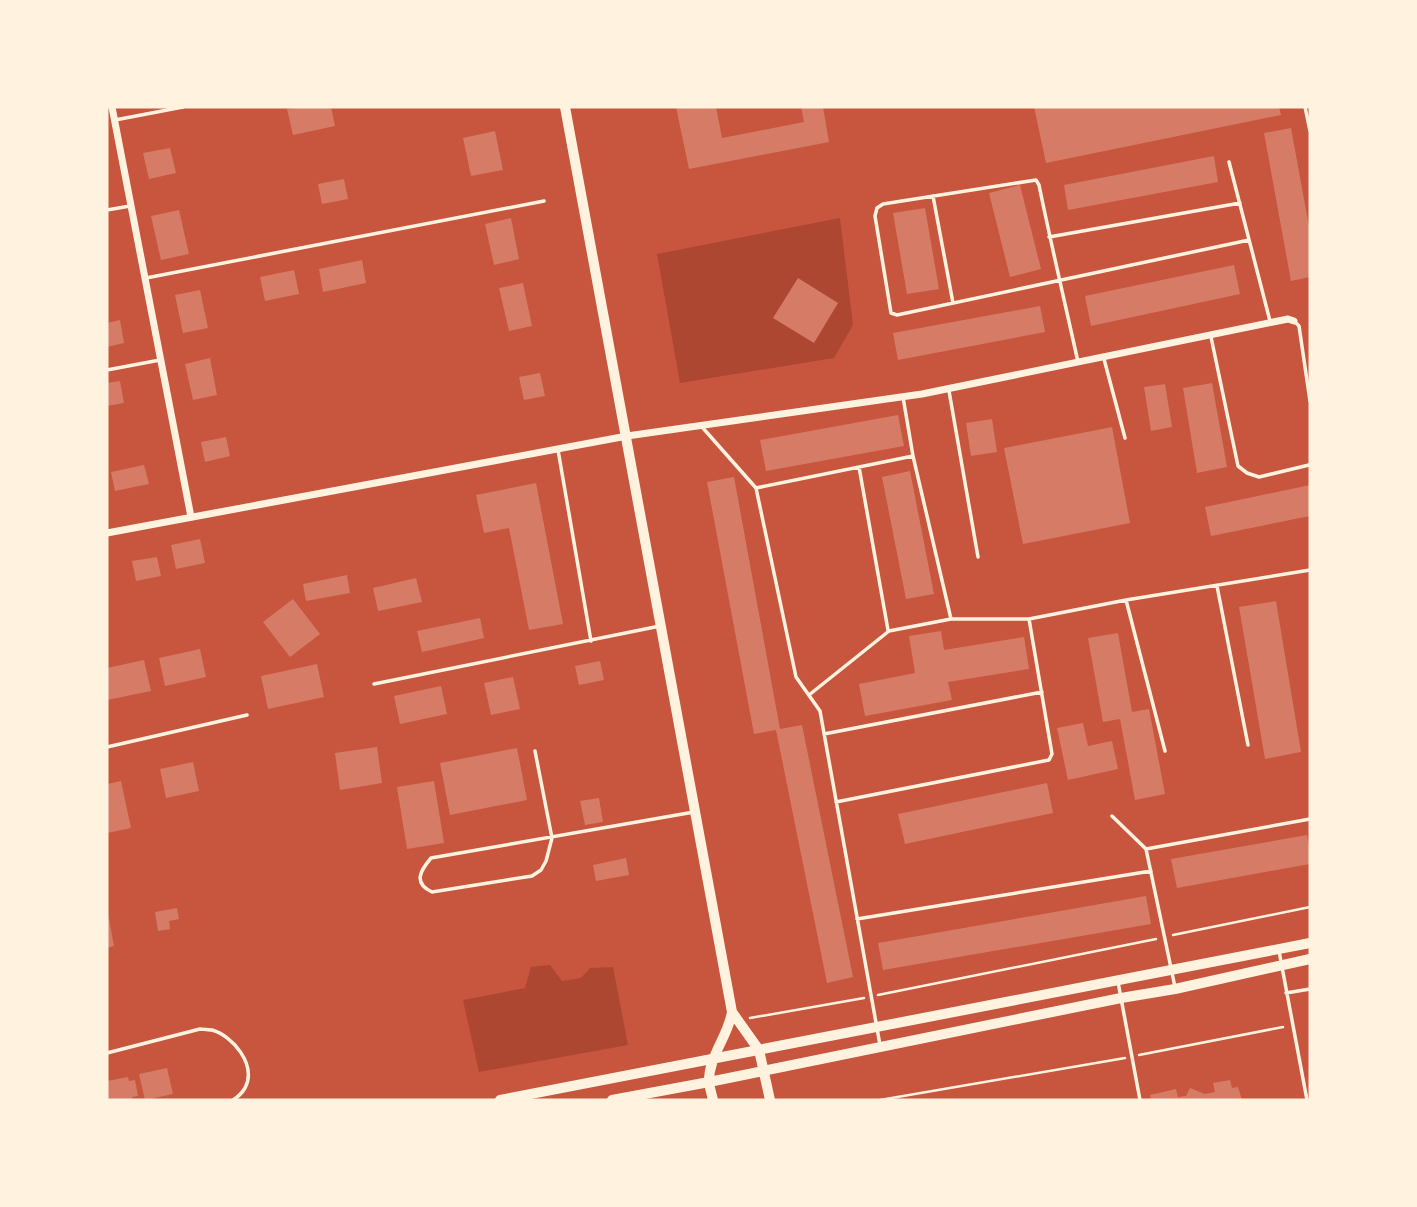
<svg xmlns="http://www.w3.org/2000/svg" width="1417" height="1207" font-family="Raleway,sans-serif">
  <rect width="100%" height="100%" fill="#c8553d"/>
  <path fill="#ae4732" d="M 840,218 L 853,325 L 834,358 L 680,383 L 657,254 Z
    M 550,965 L 562,981 L 581,978 L 590,968 L 613,967 L 628,1045 L 479,1072 L 463,1000 L 525,988 L 531,967 Z"/>
  <path fill="#d67c66" d="M 299,107 L 331,107 L 335,126 L 293,135 L 287,109 Z
    M 676,107 L 716,107 L 722,138 L 804,122 L 801,107 L 823,107 L 829,142 L 689,169 Z
    M 1034,107 L 1279,107 L 1281,115 L 1046,163 Z
    M 1291,128 L 1310,232 L 1310,277 L 1291,281 L 1264,133 Z
    M 495,131 L 503,170 L 471,176 L 463,138 Z
    M 170,148 L 176,173 L 149,179 L 143,153 Z
    M 1214,156 L 1218,182 L 1068,210 L 1064,185 Z
    M 344,179 L 348,199 L 322,204 L 318,184 Z
    M 1020,185 L 1041,269 L 1010,277 L 989,193 Z
    M 925,208 L 939,289 L 907,294 L 893,213 Z
    M 179,210 L 189,254 L 161,260 L 151,216 Z
    M 511,218 L 519,259 L 494,265 L 485,224 Z
    M 362,260 L 366,283 L 323,292 L 319,269 Z
    M 1234,265 L 1240,294 L 1091,326 L 1085,296 Z
    M 294,270 L 299,294 L 265,301 L 260,277 Z
    M 798,278 L 838,303 L 814,343 L 773,318 Z
    M 523,283 L 532,326 L 509,331 L 499,288 Z
    M 200,290 L 208,328 L 183,333 L 175,295 Z
    M 1040,306 L 1045,332 L 898,360 L 893,333 Z
    M 120,320 L 124,343 L 107,347 L 107,323 Z
    M 210,358 L 217,395 L 193,400 L 185,364 Z
    M 540,373 L 545,396 L 524,400 L 519,377 Z
    M 120,381 L 124,403 L 107,406 L 107,383 Z
    M 1212,383 L 1227,467 L 1197,473 L 1183,388 Z
    M 1165,384 L 1172,427 L 1151,431 L 1144,387 Z
    M 898,415 L 904,446 L 766,471 L 760,440 Z
    M 992,419 L 997,452 L 971,456 L 966,423 Z
    M 1112,427 L 1130,523 L 1023,544 L 1004,448 Z
    M 226,437 L 230,456 L 205,462 L 201,442 Z
    M 144,465 L 149,484 L 115,491 L 111,472 Z
    M 910,471 L 934,594 L 906,599 L 882,477 Z
    M 734,477 L 780,729 L 802,725 L 853,977 L 827,983 L 776,730 L 754,734 L 707,482 Z
    M 536,483 L 563,624 L 529,630 L 509,528 L 484,533 L 476,495 Z
    M 1310,485 L 1310,516 L 1211,536 L 1205,507 Z
    M 200,539 L 205,563 L 176,569 L 171,545 Z
    M 157,557 L 161,576 L 136,581 L 132,561 Z
    M 347,575 L 350,593 L 306,601 L 303,584 Z
    M 416,578 L 422,602 L 378,611 L 373,588 Z
    M 293,599 L 320,634 L 290,657 L 263,622 Z
    M 1276,601 L 1301,752 L 1265,759 L 1239,607 Z
    M 480,618 L 484,638 L 422,652 L 417,631 Z
    M 941,631 L 944,650 L 1024,637 L 1029,669 L 948,682 L 952,700 L 865,716 L 859,684 L 915,673 L 909,636 Z
    M 1118,633 L 1132,712 L 1149,709 L 1165,794 L 1135,800 L 1120,719 L 1103,722 L 1088,638 Z
    M 200,649 L 206,677 L 165,686 L 159,658 Z
    M 144,660 L 151,691 L 107,700 L 107,668 Z
    M 600,661 L 604,680 L 579,685 L 575,666 Z
    M 317,664 L 324,697 L 268,709 L 261,676 Z
    M 513,677 L 520,709 L 491,715 L 484,683 Z
    M 441,686 L 447,714 L 400,724 L 394,696 Z
    M 1083,723 L 1088,746 L 1112,741 L 1118,769 L 1068,780 L 1057,728 Z
    M 377,747 L 382,783 L 340,790 L 335,753 Z
    M 517,748 L 527,800 L 450,815 L 440,763 Z
    M 193,762 L 199,791 L 166,798 L 160,769 Z
    M 121,781 L 131,828 L 107,833 L 107,784 Z
    M 434,781 L 444,843 L 407,849 L 397,787 Z
    M 1047,783 L 1053,813 L 905,844 L 898,814 Z
    M 599,798 L 603,822 L 585,825 L 580,801 Z
    M 1307,835 L 1310,852 L 1310,864 L 1177,888 L 1171,859 Z
    M 626,858 L 629,875 L 596,881 L 593,865 Z
    M 1146,896 L 1151,924 L 883,970 L 878,943 Z
    M 177,908 L 179,919 L 169,921 L 170,929 L 158,931 L 155,912 Z
    M 107,914 L 108,914 L 114,946 L 107,948 Z
    M 167,1068 L 173,1094 L 145,1100 L 139,1074 Z
    M 128,1077 L 129,1081 L 135,1080 L 138,1096 L 132,1097 L 133,1100 L 107,1100 L 107,1081 Z
    M 1230,1080 L 1232,1088 L 1238,1087 L 1242,1100 L 1151,1100 L 1150,1095 L 1176,1089 L 1178,1097 L 1186,1096 L 1190,1088 L 1205,1094 L 1215,1092 L 1213,1083 Z"/>
  <g fill="none" stroke-linecap="round" stroke-linejoin="round">
    <path stroke="#fff3e0" stroke-width="2.5" d="M 1173,935 L 1310,907
      M 878,995 L 1156,939
      M 750,1018 L 864,998
      M 1139,1055 L 1283,1027
      M 880,1100 L 1125,1058"/>
    <path stroke="#fff3e0" stroke-width="3.5" d="M 1305,107 L 1310,131
      M 115,120 L 183,107
      M 1229,162 L 1270,321
      M 933,196 L 953,303
      M 107,210 L 130,206
      M 1049,237 L 1240,203
      M 146,278 L 544,201
      M 1295,322 L 1299,326 L 1310,401
      M 1211,337 L 1238,466 L 1247,473 L 1259,477 L 1309,465 L 1310,464
      M 1104,359 L 1125,438
      M 1078,362 C 1065,303 1051,244 1039,185 L 1036,180 L 883,204 L 877,208 L 875,216 L 891,313 L 897,315 C 1014,290 1132,265 1249,240
      M 107,370 L 160,360
      M 949,391 L 978,557
      M 702,427 L 756,488
      M 558,450 L 591,641
      M 859,467 L 888,630
      M 1217,586 L 1248,745
      M 1126,600 L 1165,751
      M 951,619 L 1029,619 L 1126,600 L 1310,570
      M 374,684 L 660,626
      M 809,695 L 889,631 L 951,619 L 913,456
      M 824,734 L 1042,692
      M 107,747 L 247,715
      M 535,751 L 552,838 L 546,861 L 541,870 L 532,876 L 432,892 C 413,883 420,871 431,858 L 694,812
      M 836,802 L 1049,760 L 1052,754 L 1029,619
      M 1112,816 L 1146,849 L 1175,987
      M 1146,849 L 1310,819
      M 857,919 L 1151,871
      M 1279,951 L 1307,1100
      M 1118,982 L 1140,1100
      M 1286,993 L 1310,989
      M 880,1045 L 820,711 L 796,677 L 756,488 L 913,456 L 903,397
      M 107,1053 L 200,1029 C 202,1029 210,1030 212,1030 C 233,1036 257,1065 245,1088 C 242,1093 238,1097 233,1100"/>
    <path stroke="#fff3e0" stroke-width="7" d="M 112,107 L 191,517
      M 107,533 L 627,436 L 922,394 L 1288,319 L 1294,321"/>
    <path stroke="#fff3e0" stroke-width="10" d="M 565,107 L 732,1012 C 728,1037 708,1057 709,1083 C 710,1089 712,1095 713,1100
      M 732,1012 L 759,1050 L 770,1100
      M 500,1100 L 1310,943
      M 612,1100 L 709,1082 L 1121,998 L 1175,989 L 1310,959"/>
  </g>
  <rect width="1417" height="1207" fill="none" stroke="#fff3e0" stroke-width="217"/>
</svg>
